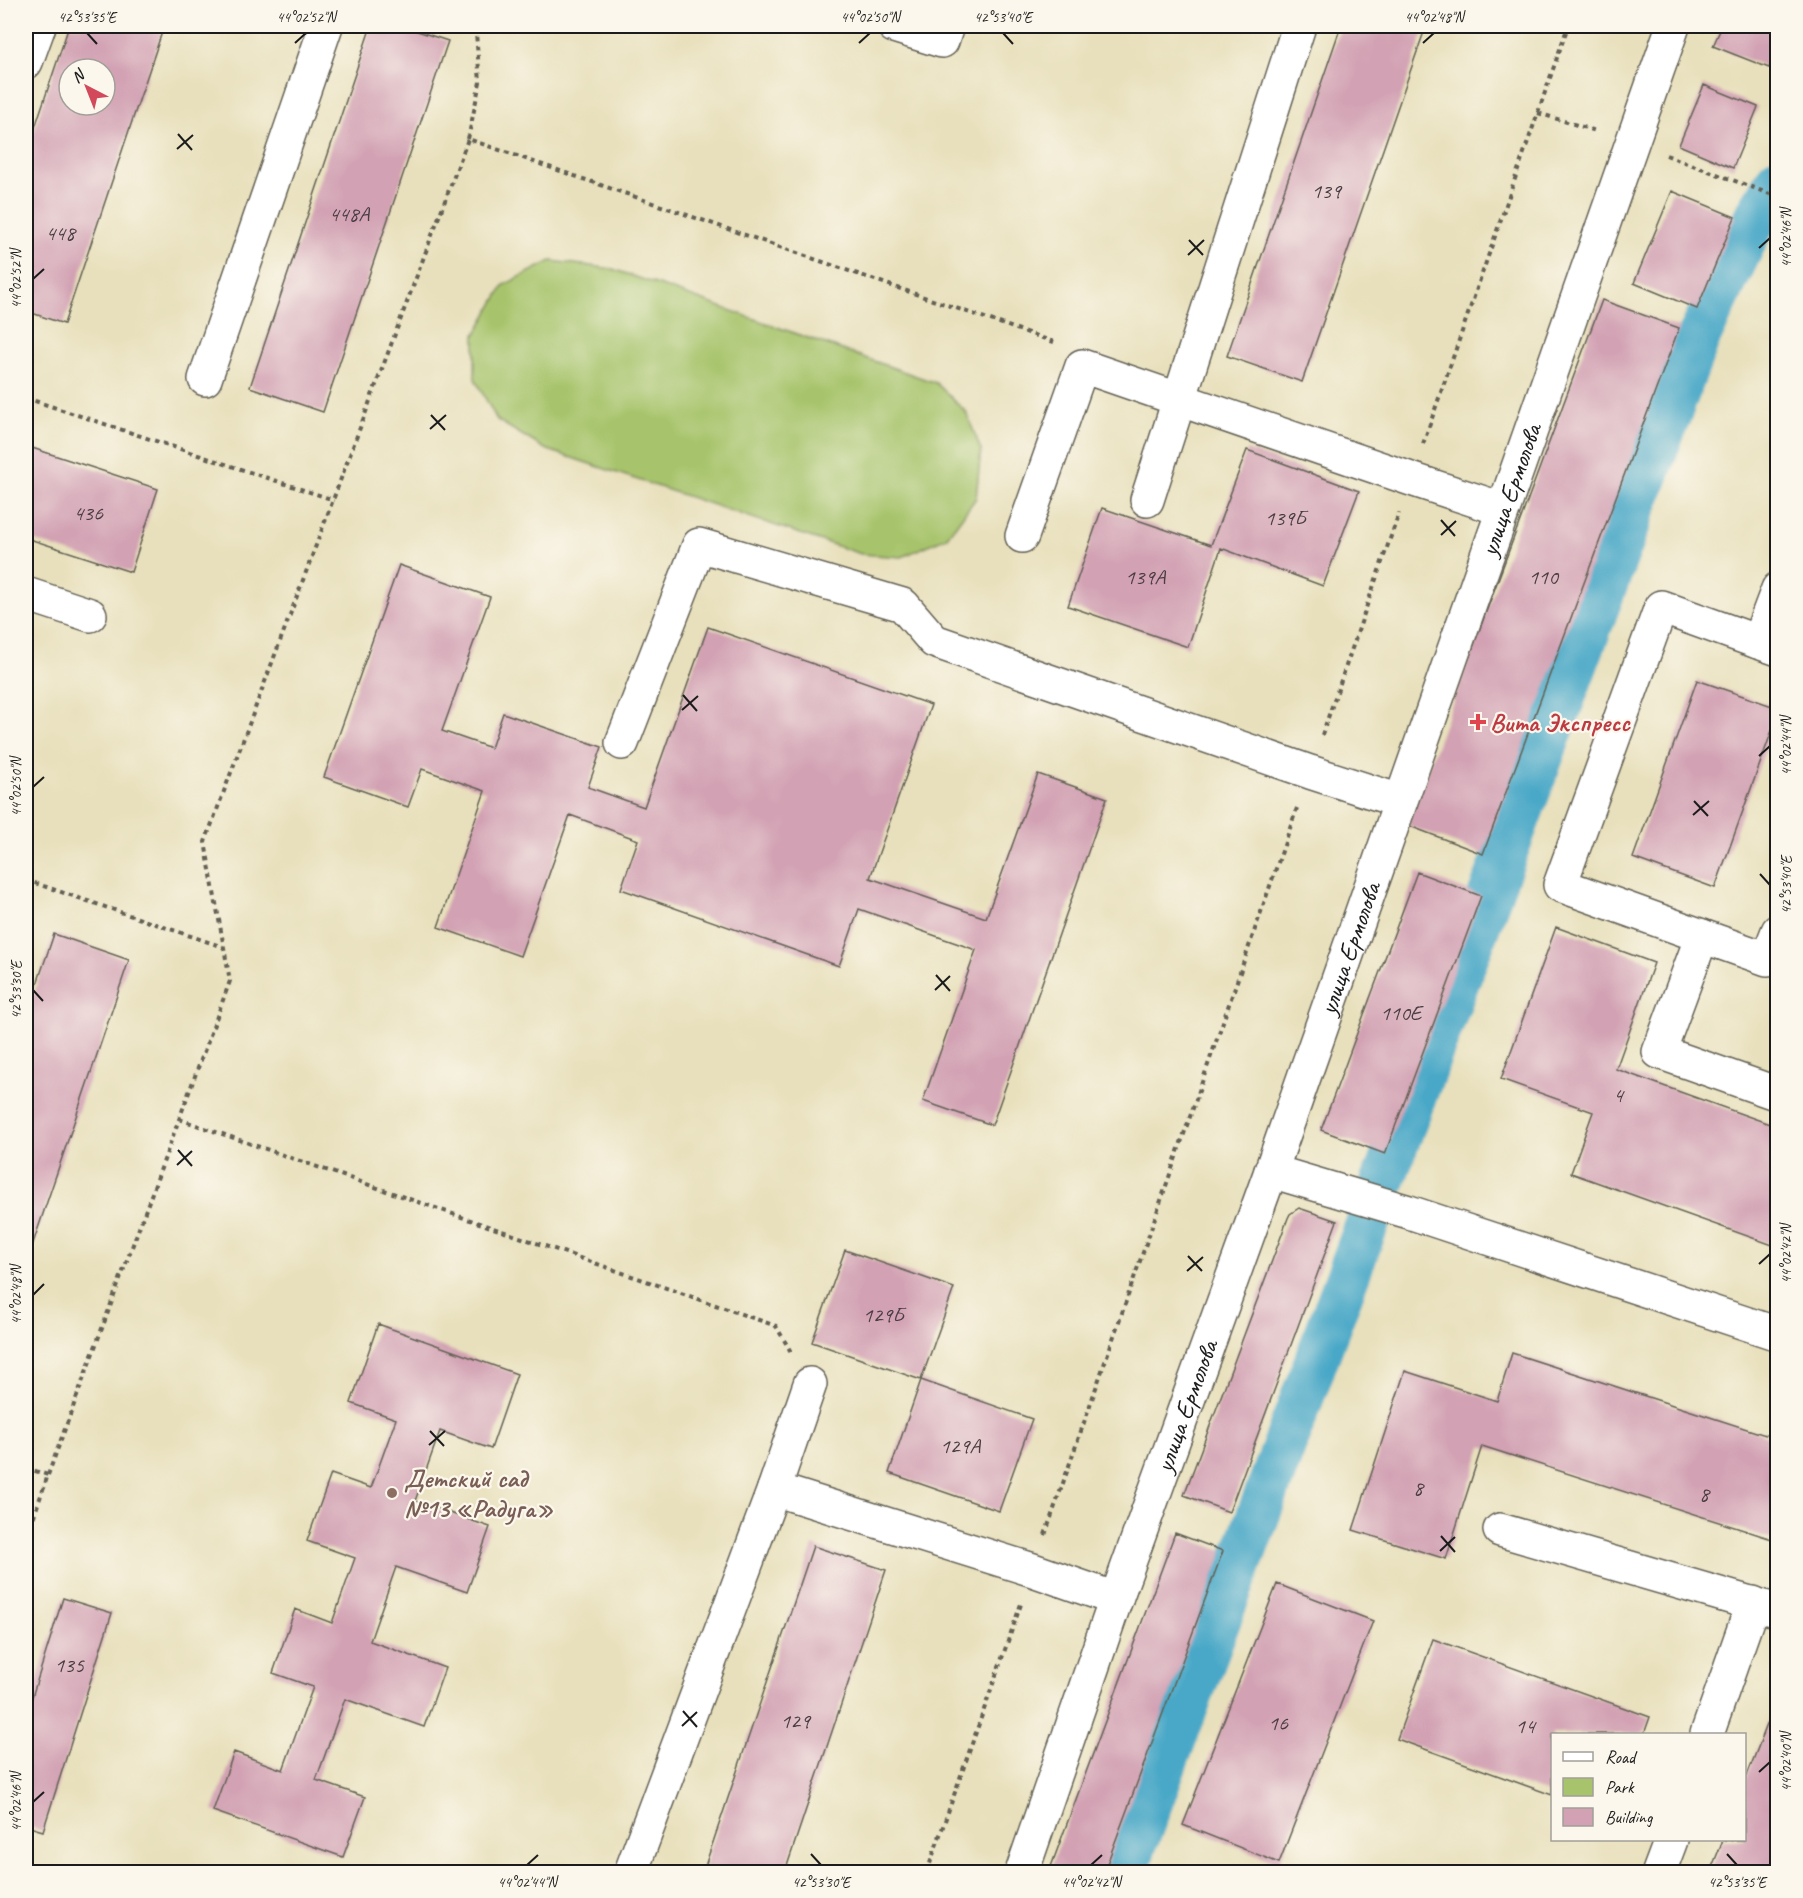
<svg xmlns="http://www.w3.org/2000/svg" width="1803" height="1898" font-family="Caveat,sans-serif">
  <rect width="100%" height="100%" fill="#fbf7ec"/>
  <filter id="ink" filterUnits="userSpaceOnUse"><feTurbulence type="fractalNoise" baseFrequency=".0167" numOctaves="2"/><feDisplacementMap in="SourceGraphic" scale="12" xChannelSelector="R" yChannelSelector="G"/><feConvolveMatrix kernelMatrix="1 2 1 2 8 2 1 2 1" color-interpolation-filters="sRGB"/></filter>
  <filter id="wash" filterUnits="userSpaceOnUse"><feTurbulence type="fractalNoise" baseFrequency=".008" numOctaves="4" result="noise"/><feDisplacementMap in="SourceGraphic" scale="24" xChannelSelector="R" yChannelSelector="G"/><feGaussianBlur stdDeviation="1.35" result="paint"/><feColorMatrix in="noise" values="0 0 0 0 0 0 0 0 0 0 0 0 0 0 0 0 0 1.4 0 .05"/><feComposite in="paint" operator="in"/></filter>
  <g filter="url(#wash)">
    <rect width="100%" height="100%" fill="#e8e0bc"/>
    <path fill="#a7c46c" stroke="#627044" stroke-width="1.5" d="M 551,261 L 613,269 L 936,383 L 966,412 L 981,450 L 976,498 L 947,537 L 902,557 L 861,554 L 545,449 L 497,420 L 475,379 L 475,335 L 504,285 Z"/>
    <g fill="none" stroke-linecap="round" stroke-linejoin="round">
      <path stroke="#48a8c7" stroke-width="44" d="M 1125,1872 L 1697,341 L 1761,207 L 1778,179"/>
    </g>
    <g id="blocks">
      <path fill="#d2a1b3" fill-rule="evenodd" d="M 69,26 L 164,26 L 64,324 L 26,311 L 26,154 ZM 69,69 L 105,69 L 105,105 L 69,105 Z
        M 371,26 L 402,26 L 448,41 L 323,412 L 250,387 Z
        M 1341,26 L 1426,26 L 1302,382 L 1227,356 Z
        M 1722,26 L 1778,26 L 1778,47 L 1769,68 L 1713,46 Z
        M 1704,85 L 1758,107 L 1733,168 L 1679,145 Z
        M 1672,191 L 1735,217 L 1697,309 L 1634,283 Z
        M 1602,300 L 1679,328 L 1483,854 L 1407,825 Z
        M 26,446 L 158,489 L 131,572 L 26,538 Z
        M 1247,450 L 1359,491 L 1323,586 L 1221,548 L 1188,647 L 1068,606 L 1102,508 L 1211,545 Z
        M 399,565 L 490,597 L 442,731 L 491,748 L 503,713 L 602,747 L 588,787 L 644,807 L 708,627 L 931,705 L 870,878 L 986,918 L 1038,774 L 1107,798 L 992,1125 L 923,1101 L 976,950 L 859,909 L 839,966 L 621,889 L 638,840 L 570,815 L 520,956 L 438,927 L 485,791 L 422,769 L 408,807 L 324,777 Z
        M 1697,680 L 1778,708 L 1778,714 L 1715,888 L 1633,858 Z
        M 1417,872 L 1481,896 L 1385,1154 L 1321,1130 Z
        M 1556,927 L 1654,963 L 1616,1069 L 1778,1127 L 1778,1247 L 1571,1173 L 1593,1112 L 1501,1079 Z
        M 54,934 L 129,960 L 26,1264 L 26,1016 Z
        M 1299,1208 L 1337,1221 L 1229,1512 L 1184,1495 L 1288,1218 L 1290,1214 Z
        M 845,1250 L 954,1288 L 921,1380 L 812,1342 Z
        M 378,1324 L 517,1374 L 491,1449 L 440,1431 L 415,1501 L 490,1527 L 467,1592 L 396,1567 L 370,1641 L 445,1668 L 424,1727 L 345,1699 L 316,1780 L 365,1797 L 343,1857 L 213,1811 L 234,1752 L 283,1770 L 313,1687 L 273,1673 L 295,1609 L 332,1623 L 355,1558 L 307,1541 L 331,1474 L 371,1488 L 396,1419 L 351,1403 Z
        M 1512,1353 L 1778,1439 L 1778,1541 L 1482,1446 L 1446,1559 L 1353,1530 L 1405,1371 L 1497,1401 Z
        M 921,1380 L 1032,1419 L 999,1511 L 889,1473 Z
        M 1175,1533 L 1223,1551 L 1104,1872 L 1049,1872 Z
        M 813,1546 L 886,1570 L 785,1872 L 703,1872 Z
        M 1277,1584 L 1373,1621 L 1279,1863 L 1183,1825 Z
        M 63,1598 L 112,1613 L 43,1831 L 26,1826 L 26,1716 Z
        M 1433,1639 L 1650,1717 L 1644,1734 L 1552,1734 L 1552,1795 L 1397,1739 Z
        M 1778,1697 L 1778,1872 L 1710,1872 L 1723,1840 L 1744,1840 L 1744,1783 Z"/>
    </g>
  </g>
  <g filter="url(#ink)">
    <use href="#blocks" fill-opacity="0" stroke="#636154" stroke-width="1.5"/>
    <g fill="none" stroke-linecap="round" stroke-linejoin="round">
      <g stroke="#636154" stroke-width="36">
        <g id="minor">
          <path d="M 894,26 L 942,41 L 947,26"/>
          <path d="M 26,62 L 39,26"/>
          <path d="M 205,379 L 326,26"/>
          <path d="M 1147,500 L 1299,26"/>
          <path d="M 1022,536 L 1082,366 L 1411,479 L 1502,509"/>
          <path d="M 1778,589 L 1758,642 L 1778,649"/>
          <path d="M 26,594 L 90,615"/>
          <path d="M 1758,642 L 1661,607 L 1560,885 L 1702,936 L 1659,1052 L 1778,1094"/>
          <path d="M 622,743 L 699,545 L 903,605 L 934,641 L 1310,772 L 1400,801"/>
          <path d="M 1702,936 L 1767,959 L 1778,931"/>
          <path d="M 1271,1171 L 1409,1212 L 1778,1334"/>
          <path d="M 774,1489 L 1033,1570 L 1116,1599"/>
          <path d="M 1500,1530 L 1778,1611"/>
          <path d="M 1707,1734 L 1753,1603"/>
          <path d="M 631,1872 L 774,1489 L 810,1384"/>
          <path id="s1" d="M 1022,1872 L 1116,1599 L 1271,1171 L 1673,26"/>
          <path d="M 1659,1872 L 1671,1840"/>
        </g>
      </g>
      <path stroke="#636154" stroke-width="4" stroke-dasharray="4.5 4.5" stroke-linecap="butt" d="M 1538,113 L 1596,131
        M 468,139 L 480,82 L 476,33 L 470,26
        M 1666,155 L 1778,197
        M 26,398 L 334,500
        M 1423,444 L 1568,26
        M 1322,735 L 1399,513
        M 26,880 L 223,947
        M 179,1119 L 776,1326 L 791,1352
        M 26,1468 L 48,1475 L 26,1539
        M 48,1475 L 230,981 L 205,842 L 468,139 L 1054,342
        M 1045,1535 L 1297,808
        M 927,1872 L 1021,1604"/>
      <use href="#minor" stroke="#fff" stroke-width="33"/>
    </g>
  </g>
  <path fill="none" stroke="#1c1c1c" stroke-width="2" d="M 87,33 L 97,44M 1003,33 L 1013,44M 295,43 L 306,33M 859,43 L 870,33M 1423,43 L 1434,33M 178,134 L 192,150M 177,149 L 193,135M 1189,240 L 1203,255M 1759,248 L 1770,238M 1188,255 L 1204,240M 33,279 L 44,269M 431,415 L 445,430M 430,429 L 446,415M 1441,520 L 1455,536M 1441,535 L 1456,521M 683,695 L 697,711M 682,710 L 698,696M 1759,756 L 1770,746M 33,787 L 44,777M 1694,801 L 1708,816M 1693,815 L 1709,801M 1760,874 L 1770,885M 936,975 L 950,991M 33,990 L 43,1001M 935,990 L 950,976M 178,1150 L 192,1166M 177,1165 L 192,1151M 1188,1256 L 1202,1271M 1759,1264 L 1770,1254M 1187,1271 L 1203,1257M 33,1295 L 44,1284M 430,1431 L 444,1446M 429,1445 L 445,1431M 1441,1536 L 1455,1552M 1440,1551 L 1455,1537M 683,1711 L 697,1727M 682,1726 L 697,1712M 1759,1772 L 1770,1762M 33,1802 L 44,1792M 811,1854 L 821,1865M 1727,1854 L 1737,1865M 527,1865 L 538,1855M 1091,1865 L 1102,1855"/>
  <path fill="#e0444e" stroke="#fbf7ec" stroke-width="2" d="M1475 713h6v6h6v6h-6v6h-6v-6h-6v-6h6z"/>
  <circle fill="#8d6e63" stroke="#fbf7ec" stroke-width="2" cx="392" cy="1493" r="6"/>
  <g text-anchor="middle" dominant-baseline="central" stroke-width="4.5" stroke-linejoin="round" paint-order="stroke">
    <g font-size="22" fill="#4a3d42">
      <text x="1326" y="191">139</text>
      <text x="349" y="214">448А</text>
      <text x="60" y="233">448</text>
      <text x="88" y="513">436</text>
      <text x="1285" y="518">139Б</text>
      <text x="1145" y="577">139А</text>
      <text x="1543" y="577">110</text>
      <text x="1401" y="1013">110Е</text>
      <text x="1618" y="1095">4</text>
      <text x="883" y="1315">129Б</text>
      <text x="960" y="1446">129А</text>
      <text x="1418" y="1488">8</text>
      <text x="1704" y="1494">8</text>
      <text x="69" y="1665">135</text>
      <text x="795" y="1721">129</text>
      <text x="1278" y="1723">16</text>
      <text x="1525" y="1726">14</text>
    </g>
    <g font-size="26" fill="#1c1c1c" stroke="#fbf7ec">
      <text stroke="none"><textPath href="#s1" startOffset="1466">улица Ермолова</textPath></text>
      <text stroke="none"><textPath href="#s1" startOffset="980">улица Ермолова</textPath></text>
      <text stroke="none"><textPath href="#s1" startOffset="494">улица Ермолова</textPath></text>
    </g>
    <g font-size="26" font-weight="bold" fill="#be3a42" stroke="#fbf7ec" text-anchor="start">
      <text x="1490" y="722">Вита Экспресс</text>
    </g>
    <g font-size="26" font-weight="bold" fill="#785e54" stroke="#fbf7ec" text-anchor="start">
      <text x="404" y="1478">Детский сад<tspan x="404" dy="30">№13 «Радуга»</tspan></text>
    </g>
  </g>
  <rect width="1803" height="1898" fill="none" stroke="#fbf7ec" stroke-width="66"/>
  <rect x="1551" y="1733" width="195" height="108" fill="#fbf7ec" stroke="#a29f99" stroke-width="1.5"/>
  <rect x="1563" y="1752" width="30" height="9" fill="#ffffff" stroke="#a29f99" stroke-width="1.5"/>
  <text x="1605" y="1763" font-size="18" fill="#1c1c1c">Road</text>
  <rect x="1563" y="1778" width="30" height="18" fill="#a7c46c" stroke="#a29f99" stroke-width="1.5"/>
  <text x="1605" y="1793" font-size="18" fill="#1c1c1c">Park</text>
  <rect x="1563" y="1808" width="30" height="18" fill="#d2a1b3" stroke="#a29f99" stroke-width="1.5"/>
  <text x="1605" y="1823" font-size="18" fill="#1c1c1c">Building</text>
  <g transform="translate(87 87) rotate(318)"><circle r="28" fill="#fbf7ec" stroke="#a29f99" stroke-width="1.5"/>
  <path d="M0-4.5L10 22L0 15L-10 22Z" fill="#d1495b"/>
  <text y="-9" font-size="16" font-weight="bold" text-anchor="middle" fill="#1c1c1c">N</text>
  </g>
  <rect x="33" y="33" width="1737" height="1832" fill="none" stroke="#1c1c1c" stroke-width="2"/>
  <g font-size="15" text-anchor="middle" fill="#1c1c1c">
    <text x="87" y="22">42°53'35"E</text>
    <text x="306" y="22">44°02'52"N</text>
    <text x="870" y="22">44°02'50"N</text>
    <text x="1003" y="22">42°53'40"E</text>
    <text x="1434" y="22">44°02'48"N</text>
    <text transform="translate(1786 238) rotate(-90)" y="5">44°02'46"N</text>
    <text transform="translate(16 279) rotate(-90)" y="5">44°02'52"N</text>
    <text transform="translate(1786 746) rotate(-90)" y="5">44°02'44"N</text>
    <text transform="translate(16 787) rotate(-90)" y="5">44°02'50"N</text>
    <text transform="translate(1786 885) rotate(-90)" y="5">42°53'40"E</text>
    <text transform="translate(16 990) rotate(-90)" y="5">42°53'30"E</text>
    <text transform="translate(1786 1254) rotate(-90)" y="5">44°02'42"N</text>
    <text transform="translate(16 1295) rotate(-90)" y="5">44°02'48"N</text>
    <text transform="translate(1786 1762) rotate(-90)" y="5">44°02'40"N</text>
    <text transform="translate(16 1802) rotate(-90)" y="5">44°02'46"N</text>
    <text x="527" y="1887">44°02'44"N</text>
    <text x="821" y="1887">42°53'30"E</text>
    <text x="1091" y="1887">44°02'42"N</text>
    <text x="1737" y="1887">42°53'35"E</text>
  </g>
</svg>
